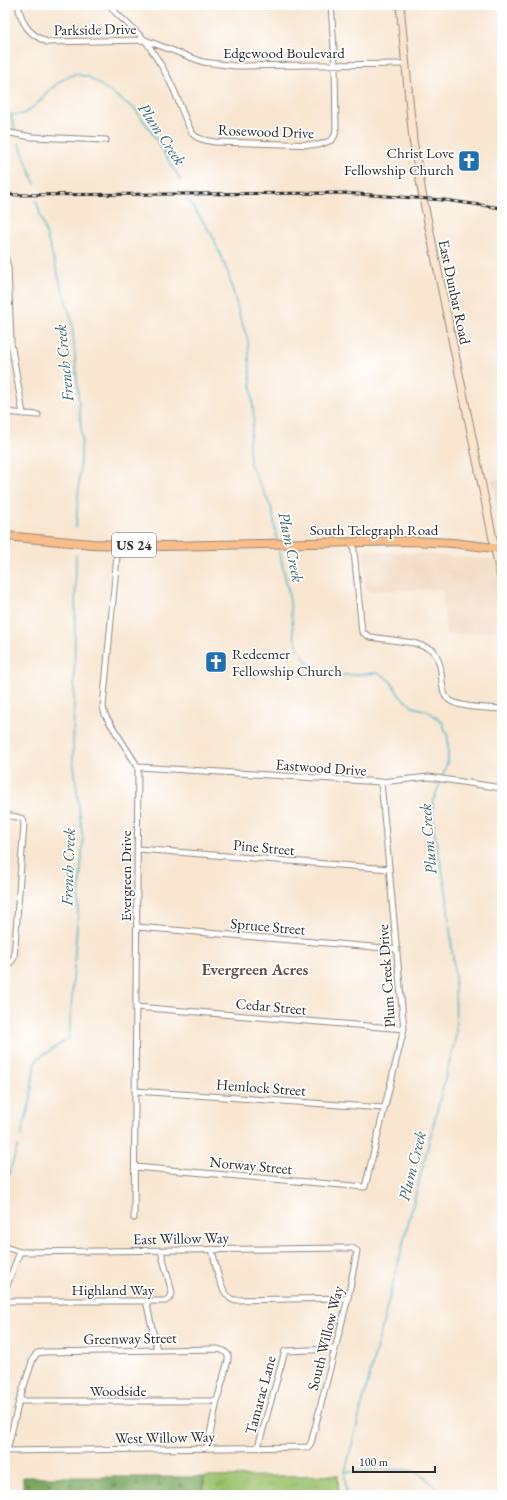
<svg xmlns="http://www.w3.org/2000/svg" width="507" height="1500" font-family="'EB Garamond',serif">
  <defs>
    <pattern id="grass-tufts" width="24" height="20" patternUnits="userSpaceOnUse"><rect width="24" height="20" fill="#9bc26d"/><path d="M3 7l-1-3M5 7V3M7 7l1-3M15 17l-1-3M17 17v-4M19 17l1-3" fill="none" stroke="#7f9e5a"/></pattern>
    <pattern id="forest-firs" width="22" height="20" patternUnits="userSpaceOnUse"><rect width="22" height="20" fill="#7ca860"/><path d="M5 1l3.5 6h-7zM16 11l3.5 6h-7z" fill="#66894f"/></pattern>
  </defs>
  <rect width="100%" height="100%" fill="#fff"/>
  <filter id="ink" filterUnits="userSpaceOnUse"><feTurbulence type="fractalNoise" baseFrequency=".025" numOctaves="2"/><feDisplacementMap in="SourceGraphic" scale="8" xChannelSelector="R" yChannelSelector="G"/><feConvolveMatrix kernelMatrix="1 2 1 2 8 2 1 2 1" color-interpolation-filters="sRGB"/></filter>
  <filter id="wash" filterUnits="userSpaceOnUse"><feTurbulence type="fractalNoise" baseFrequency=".012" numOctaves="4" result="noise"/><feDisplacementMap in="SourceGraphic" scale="16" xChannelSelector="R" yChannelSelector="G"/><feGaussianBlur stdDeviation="0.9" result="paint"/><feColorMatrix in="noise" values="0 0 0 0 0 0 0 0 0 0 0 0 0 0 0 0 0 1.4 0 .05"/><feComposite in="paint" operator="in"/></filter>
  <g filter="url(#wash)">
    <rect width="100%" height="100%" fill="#f8e6d1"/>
    <path fill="#f0d5bc" d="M 502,479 L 502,529 L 491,480 Z
      M 363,550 L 502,560 L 502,593 L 497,593 L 502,612 L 502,630 L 446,635 L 442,589 L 365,591 Z"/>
    <path fill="url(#grass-tufts)" stroke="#63764c" d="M 338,1475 L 339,1495 L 204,1495 L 204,1477 Z"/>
    <path fill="url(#forest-firs)" stroke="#546a46" d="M 23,1477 L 204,1477 L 204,1495 L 23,1495 Z"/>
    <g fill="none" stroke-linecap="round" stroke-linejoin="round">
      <path stroke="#4bb7c7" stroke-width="1.5" d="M 5,108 L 11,115 L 24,114 L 38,103 L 48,91 L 62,80 L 75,74 L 89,77 L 135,109 L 151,131 L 181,181
        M 11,115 L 15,129
        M 19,143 L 35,184
        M 187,198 L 212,235 L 228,273 L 240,317 L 248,340 L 250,373 L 254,419 L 249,442 L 250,464 L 272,509 L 277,541
        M 36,200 L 72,322 L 82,439 L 76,528
        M 278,546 L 289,594 L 294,637 L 303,656 L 311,667 L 320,673 L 335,676 L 377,673 L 384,676 L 391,682 L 400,696 L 413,707 L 428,711 L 442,722 L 448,737 L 448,761 L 433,802 L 434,830 L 446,890 L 455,978 L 456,1036 L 345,1472 L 346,1495
        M 21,1136 L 31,1098 L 33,1073 L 37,1059 L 69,1038 L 83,841 L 73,758 L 76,555
        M 5,1185 L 18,1146
        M 346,1472 C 363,1472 402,1467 417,1472 C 427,1476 435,1488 442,1495"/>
    </g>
  </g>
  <g filter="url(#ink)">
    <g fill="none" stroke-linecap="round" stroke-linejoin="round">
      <g stroke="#92887e" stroke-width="7">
        <path id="street" d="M 18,5 C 22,25 29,34 47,42 L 145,40 C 155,55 165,70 172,86 C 178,97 187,128 194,135 C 199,140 208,141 215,142 L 319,145 L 332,140 L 335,135 L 336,128 L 335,64 L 331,5
          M 110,5 L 115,12 L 145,40 L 203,62 L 235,66 L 405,64
          M 5,132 L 32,137 L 106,140
          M 5,256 L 8,267 L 11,343 L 23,414
          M 5,412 L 38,415
          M 353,541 L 362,632 L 370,637 L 414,643 L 433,650 C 440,660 441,669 442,682 C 443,687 443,695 448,699 C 457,708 489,708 502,709
          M 118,545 L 103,707 L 105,715 L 138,767 L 134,1218
          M 138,767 L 381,782 L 429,777 L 502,788
          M 5,815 L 17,817 L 23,819 L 24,824 L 14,958 L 11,962 L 5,963
          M 138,849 L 389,869
          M 137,927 L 397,949
          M 136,1007 L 404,1029
          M 135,1091 L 384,1108
          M 135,1167 L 365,1187 L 404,1029 L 381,782
          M 5,1247 L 20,1252 L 345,1248 L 352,1248 L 357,1251 L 348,1298 L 311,1443 L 308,1447 L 5,1451
          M 212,1249 C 215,1262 220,1295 233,1300 L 348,1298
          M 5,1290 L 20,1252
          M 5,1301 L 165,1301 L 170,1298 L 172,1293 L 161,1251
          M 146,1301 L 157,1350
          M 19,1401 L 217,1401
          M 258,1447 L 285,1351 L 335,1349
          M 7,1451 L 19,1401 L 33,1359 L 37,1353 L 44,1352 L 218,1349 L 224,1351 L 228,1355 L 228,1360 L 217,1401 L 207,1448"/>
      </g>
      <g stroke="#92887e" stroke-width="9">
        <path id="secondary" d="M 400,5 L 413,140 L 423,198 L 502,583"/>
      </g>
      <g stroke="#92887e" stroke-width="10">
        <path id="primary" d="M 5,536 L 92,544 L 165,546 L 411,541 L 453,543 L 502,549"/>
      </g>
      <use href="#street" stroke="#fff" stroke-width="5"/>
      <use href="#secondary" stroke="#fce5cf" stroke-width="7"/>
      <use href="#primary" stroke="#f8bd88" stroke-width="8"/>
      <g stroke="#2b2b2b" stroke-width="3">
        <path id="rail" d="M 5,195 L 343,193 L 444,200 L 502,208"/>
      </g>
      <use href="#rail" stroke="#fff" stroke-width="1.5" stroke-dasharray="4.5" stroke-linecap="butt"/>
    </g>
  </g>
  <defs>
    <g id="church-square" transform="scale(1.15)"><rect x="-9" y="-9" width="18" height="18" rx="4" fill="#1f6fb2" stroke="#fff"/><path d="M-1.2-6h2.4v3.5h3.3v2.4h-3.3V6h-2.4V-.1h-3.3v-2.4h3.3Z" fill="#fff"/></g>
  </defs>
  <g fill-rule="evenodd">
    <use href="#church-square" x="469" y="161"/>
    <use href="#church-square" x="216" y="662"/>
  </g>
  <g text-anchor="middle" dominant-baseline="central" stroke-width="3.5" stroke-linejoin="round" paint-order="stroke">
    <rect fill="#fff" stroke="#6b6b6b" stroke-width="1" x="112" y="533" width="44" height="24" rx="3"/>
    <g font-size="14" font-weight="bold" fill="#2b2b2b">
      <text x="134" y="545">US 24</text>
    </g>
    <g font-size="15" fill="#2b2b2b" stroke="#fff">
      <text transform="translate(95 29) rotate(-1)">Parkside Drive</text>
      <text x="284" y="52">Edgewood Boulevard</text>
      <text transform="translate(266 131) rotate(2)">Rosewood Drive</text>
      <text transform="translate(455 292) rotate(78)">East Dunbar Road</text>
      <text x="374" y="529">South Telegraph Road</text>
      <text transform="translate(321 767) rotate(4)">Eastwood Drive</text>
      <text transform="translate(264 847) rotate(5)">Pine Street</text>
      <text transform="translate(125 876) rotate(-90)">Evergreen Drive</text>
      <text transform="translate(268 926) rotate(5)">Spruce Street</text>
      <text transform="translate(386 976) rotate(-94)">Plum Creek Drive</text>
      <text transform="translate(271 1006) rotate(5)">Cedar Street</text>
      <text transform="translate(261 1087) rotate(4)">Hemlock Street</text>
      <text transform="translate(251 1165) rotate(5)">Norway Street</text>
      <text transform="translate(181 1238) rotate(-1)">East Willow Way</text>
      <text x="113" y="1289">Highland Way</text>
      <text transform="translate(130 1338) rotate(-1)">Greenway Street</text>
      <text transform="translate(325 1338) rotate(-76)">South Willow Way</text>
      <text x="118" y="1390">Woodside</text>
      <text transform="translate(260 1395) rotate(-75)">Tamarac Lane</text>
      <text transform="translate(165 1437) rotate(-1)">West Willow Way</text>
    </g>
    <g font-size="15" fill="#2b2b2b" stroke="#fff" text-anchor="end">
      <text x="454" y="152">Christ Love<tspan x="454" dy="17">Fellowship Church</tspan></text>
      <text x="232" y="653" text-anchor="start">Redeemer<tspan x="232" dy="17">Fellowship Church</tspan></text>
    </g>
    <g font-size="16" font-style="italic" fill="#386369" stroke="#fff">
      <text transform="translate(162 134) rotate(56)">Plum Creek</text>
      <text transform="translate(64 363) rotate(-96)">French Creek</text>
      <text transform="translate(291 547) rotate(78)">Plum Creek</text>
      <text transform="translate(428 839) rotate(-95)">Plum Creek</text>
      <text transform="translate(68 867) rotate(-88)">French Creek</text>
      <text transform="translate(412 1166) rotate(-76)">Plum Creek</text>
    </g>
    <g font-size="16" font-weight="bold" fill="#684f42" stroke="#fff">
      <text x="255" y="969">Evergreen Acres</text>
    </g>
  </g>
  <rect width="507" height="1500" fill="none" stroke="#fff" stroke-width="20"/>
  <path d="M353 1466v6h82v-6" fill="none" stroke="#2b2b2b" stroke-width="2"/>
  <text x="359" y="1466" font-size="12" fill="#2b2b2b" stroke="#ffffff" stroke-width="3" paint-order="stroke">100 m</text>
</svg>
